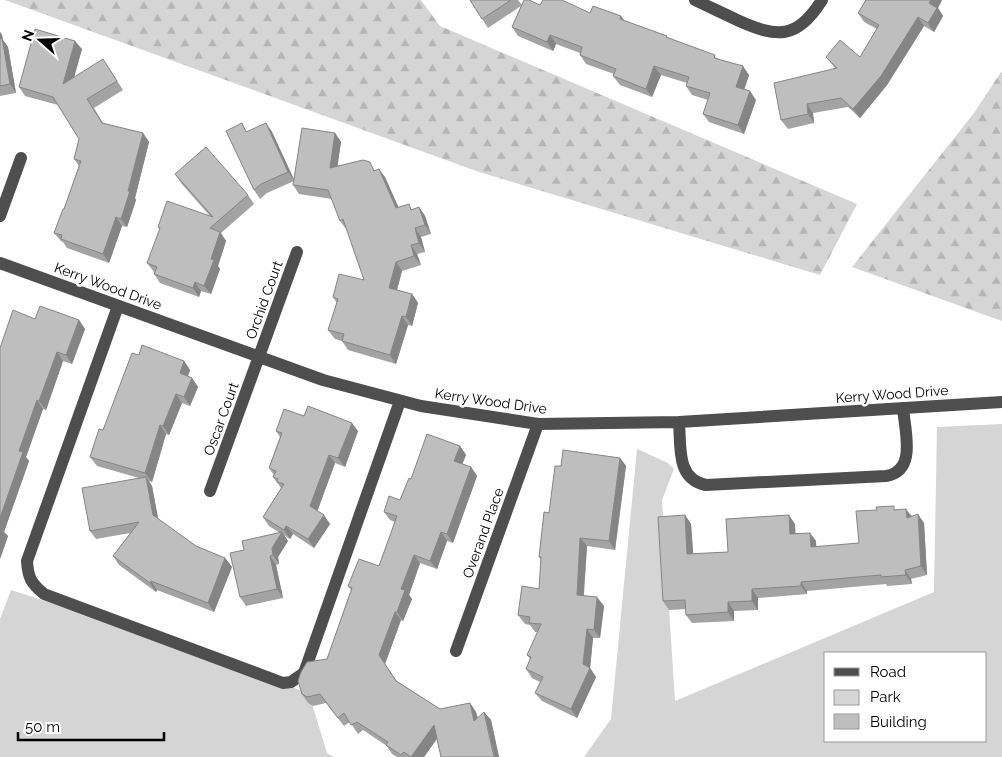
<svg xmlns="http://www.w3.org/2000/svg" width="1002" height="757" font-family="Raleway,sans-serif">
  <defs>
    <pattern id="forest-firs" width="22" height="20" patternUnits="userSpaceOnUse" patternTransform="scale(1.25)"><rect width="22" height="20" fill="#d5d5d5"/><path d="M5 1l3.5 6h-7zM16 11l3.5 6h-7z" fill="#b5b5b5"/></pattern>
  </defs>
  <rect width="100%" height="100%" fill="#fff"/>
  <path fill="url(#forest-firs)" d="M 5,0 L 421,0 L 440,26 L 857,204 L 820,275 L 479,172 Z
    M 1001,72 L 1002,73 L 1002,321 L 852,267 L 974,113 Z"/>
  <path fill="#d5d5d5" fill-rule="evenodd" d="M 1002,424 L 1002,757 L 584,757 L 611,719 L 637,449 L 668,463 L 674,469 L 662,500 L 675,701 L 934,592 L 937,427 ZM 826,653 L 986,653 L 986,741 L 826,741 Z
    M 11,590 L 219,657 L 309,694 L 327,753 L 334,757 L 0,757 L 0,619 Z"/>
  <g fill="none" stroke-linecap="round" stroke-linejoin="round">
    <path stroke="#4e4e4e" stroke-width="12" d="M 695,0 C 709,7 723,13 737,20 C 777,38 797,40 822,0
      M 0,216 L 21,158
      M 0,263 L 323,380 L 421,406 L 538,424 L 679,422 L 1002,402
      M 118,306 L 27,561 C 28,578 31,583 44,594 L 283,683 L 291,682 L 304,673 L 400,401
      M 679,422 C 681,447 676,479 706,485 L 886,476 C 917,471 905,432 903,408
      M 210,491 L 297,252
      M 456,651 L 538,424"/>
  </g>
  <path fill="#a3a3a3" d="M 470,0 L 518,0 L 522,5 L 540,5 L 590,13 L 625,21 L 667,36 L 668,38 L 717,58 L 749,75 L 744,90 L 756,100 L 744,134 L 709,122 L 703,114 L 708,100 L 692,95 L 686,86 L 687,83 L 661,75 L 652,97 L 620,85 L 613,76 L 614,74 L 586,64 L 580,55 L 580,53 L 556,44 L 553,51 L 518,36 L 512,27 L 521,6 L 488,28 Z
    M 866,0 L 942,0 L 938,8 L 943,16 L 934,32 L 924,26 L 887,85 L 860,118 L 848,107 L 813,113 L 814,123 L 788,129 L 781,120 L 835,68 L 826,57 L 860,57 L 877,29 L 864,22 L 858,13 Z
    M 0,32 L 2,35 L 3,40 L 8,47 L 16,93 L 0,96 Z
    M 82,49 L 74,77 L 109,68 L 123,90 L 94,108 L 103,123 L 143,133 L 149,142 L 135,198 L 136,200 L 127,227 L 122,226 L 109,263 L 67,248 L 63,242 L 61,241 L 54,233 L 64,209 L 79,166 L 74,159 L 79,139 L 58,105 L 25,96 L 19,87 Z
    M 266,123 L 272,132 L 294,179 L 335,133 L 341,142 L 337,166 L 376,170 L 385,177 L 398,208 L 413,209 L 419,207 L 425,216 L 431,234 L 421,237 L 425,252 L 417,254 L 421,265 L 402,271 L 397,290 L 412,294 L 418,303 L 412,326 L 408,325 L 396,364 L 348,350 L 342,341 L 335,339 L 328,330 L 337,303 L 333,297 L 364,280 L 347,229 L 346,229 L 340,221 L 332,199 L 299,194 L 293,185 L 294,181 L 267,193 L 260,199 L 254,190 L 248,132 Z
    M 175,174 L 248,195 L 254,204 L 221,233 L 226,241 L 218,266 L 220,269 L 211,294 L 201,291 L 199,297 L 160,283 L 154,274 L 154,272 L 147,263 L 160,230 L 158,227 L 210,216 L 181,183 Z
    M 35,319 L 79,320 L 85,329 L 72,364 L 63,361 L 46,410 L 43,409 L 26,457 L 29,461 L 4,532 L 8,536 L 0,559 L 0,348 Z
    M 139,355 L 184,361 L 190,370 L 188,376 L 192,378 L 198,387 L 190,406 L 182,403 L 169,435 L 166,434 L 152,482 L 149,481 L 152,486 L 158,519 L 196,546 L 225,558 L 232,567 L 214,612 L 157,590 L 156,592 L 119,565 L 113,556 L 130,533 L 96,539 L 90,531 L 139,478 L 97,466 L 90,457 Z
    M 304,416 L 358,431 L 345,467 L 335,463 L 317,511 L 330,524 L 314,548 L 293,534 L 290,539 L 284,535 L 288,541 L 278,557 L 279,564 L 276,565 L 283,598 L 246,606 L 240,597 L 244,550 L 280,533 L 269,526 L 263,517 L 281,488 L 273,477 L 274,475 L 269,468 L 280,437 L 276,431 Z
    M 460,446 L 466,455 L 462,464 L 471,467 L 477,476 L 453,543 L 447,541 L 437,569 L 420,563 L 409,595 L 412,599 L 403,621 L 401,620 L 385,664 L 397,681 L 440,709 L 470,703 L 476,712 L 478,718 L 484,712 L 491,720 L 499,757 L 441,757 L 437,739 L 424,757 L 397,757 L 392,754 L 387,746 L 363,730 L 358,734 L 350,722 L 344,726 L 326,703 L 313,706 L 308,703 L 302,694 L 327,659 L 351,590 L 348,586 L 379,566 L 395,522 L 390,520 L 384,512 L 400,500 L 411,479 Z
    M 620,458 L 626,466 L 615,550 L 587,546 L 584,595 L 604,606 L 600,638 L 593,638 L 590,668 L 596,677 L 577,718 L 542,701 L 535,693 L 540,682 L 532,678 L 526,669 L 530,659 L 527,655 L 538,632 L 535,632 L 530,625 L 525,624 L 518,615 L 539,589 L 541,560 L 539,557 L 561,466 Z
    M 896,509 L 912,516 L 924,523 L 927,575 L 911,579 L 912,584 L 887,586 L 886,584 L 807,591 L 807,594 L 758,598 L 758,610 L 734,611 L 734,621 L 692,623 L 686,615 L 686,609 L 669,610 L 663,601 L 685,515 L 691,524 L 693,554 L 728,552 L 795,524 L 795,533 L 810,533 L 816,541 L 816,547 L 859,543 Z"/>
  <path fill="#858585" d="M 931,0 L 942,0 L 938,8 L 943,16 L 934,32 L 928,23 L 929,3 Z
    M 621,16 L 628,25 L 620,19 Z
    M 918,17 L 924,26 L 887,85 L 860,118 L 853,109 Z
    M 0,32 L 2,35 L 3,40 L 8,47 L 16,93 L 10,84 L 0,41 Z
    M 550,35 L 556,44 L 553,51 L 547,42 Z
    M 75,41 L 82,49 L 70,92 L 63,84 Z
    M 654,66 L 661,75 L 652,97 L 646,89 Z
    M 743,66 L 749,75 L 742,96 L 736,87 Z
    M 750,91 L 756,100 L 744,134 L 738,125 Z
    M 807,104 L 813,113 L 814,123 L 808,114 Z
    M 266,123 L 272,132 L 294,180 L 288,172 Z
    M 143,133 L 149,142 L 135,198 L 136,200 L 127,227 L 121,219 Z
    M 335,133 L 341,142 L 336,177 L 330,168 Z
    M 379,169 L 385,177 L 403,217 L 396,208 Z
    M 419,207 L 425,216 L 431,234 L 425,225 Z
    M 116,217 L 122,226 L 109,263 L 103,254 Z
    M 415,228 L 421,237 L 425,252 L 419,243 Z
    M 220,232 L 226,241 L 218,266 L 220,269 L 211,294 L 204,286 L 211,259 Z
    M 411,245 L 417,254 L 421,265 L 414,256 Z
    M 396,262 L 402,271 L 395,297 L 389,288 Z
    M 195,282 L 201,291 L 199,297 L 193,288 Z
    M 412,294 L 418,303 L 412,326 L 406,317 Z
    M 402,316 L 408,325 L 396,364 L 390,355 Z
    M 79,320 L 85,329 L 72,364 L 66,355 Z
    M 57,352 L 63,361 L 46,410 L 39,401 Z
    M 184,361 L 190,370 L 186,382 L 180,373 Z
    M 192,378 L 198,387 L 190,406 L 184,397 Z
    M 176,394 L 182,403 L 169,435 L 163,426 Z
    M 37,400 L 43,409 L 26,457 L 29,461 L 4,532 L 8,536 L 0,559 L 0,518 L 19,451 Z
    M 352,423 L 358,431 L 345,467 L 338,458 Z
    M 160,425 L 166,434 L 152,482 L 145,473 Z
    M 460,446 L 466,455 L 460,470 L 454,461 Z
    M 329,455 L 335,463 L 316,515 L 310,506 Z
    M 620,458 L 626,466 L 615,550 L 609,541 Z
    M 471,467 L 477,476 L 453,543 L 447,534 Z
    M 146,477 L 152,486 L 159,523 L 153,515 Z
    M 906,509 L 913,518 L 907,518 Z
    M 918,514 L 924,523 L 927,575 L 921,566 Z
    M 324,515 L 330,524 L 314,548 L 308,539 Z
    M 685,515 L 691,524 L 694,563 L 687,554 Z
    M 789,515 L 795,524 L 796,542 L 790,534 Z
    M 286,526 L 293,534 L 290,539 L 284,530 Z
    M 282,532 L 288,541 L 278,557 L 279,564 L 273,555 L 272,548 Z
    M 441,532 L 447,541 L 437,569 L 430,561 Z
    M 810,533 L 816,541 L 817,556 L 811,547 Z
    M 580,538 L 587,546 L 583,603 L 577,595 Z
    M 414,555 L 420,563 L 409,595 L 412,599 L 403,621 L 397,612 L 401,589 Z
    M 270,556 L 276,565 L 283,598 L 277,589 Z
    M 225,558 L 232,567 L 214,612 L 208,603 Z
    M 905,570 L 911,579 L 912,584 L 906,575 Z
    M 151,581 L 157,590 L 156,592 L 150,583 Z
    M 801,582 L 807,591 L 807,594 L 801,586 Z
    M 752,589 L 758,598 L 758,610 L 752,601 Z
    M 597,597 L 604,606 L 600,638 L 594,630 Z
    M 728,602 L 734,611 L 734,621 L 728,612 Z
    M 395,612 L 401,620 L 385,664 L 379,655 Z
    M 587,629 L 593,638 L 590,669 L 590,668 L 596,677 L 577,718 L 571,709 L 583,664 Z
    M 470,703 L 476,712 L 480,730 L 474,721 Z
    M 484,712 L 491,720 L 499,757 L 495,757 Z
    M 434,725 L 440,734 L 424,757 L 411,757 Z"/>
  <path fill="#bebebe" stroke="#858585" d="M 470,0 L 511,0 L 482,19 Z
    M 524,0 L 529,0 L 540,5 L 543,0 L 562,0 L 590,13 L 593,6 L 621,16 L 620,19 L 667,36 L 666,37 L 715,55 L 714,58 L 743,66 L 736,87 L 750,91 L 738,125 L 703,114 L 710,93 L 686,86 L 689,77 L 654,66 L 646,89 L 613,76 L 616,69 L 580,55 L 582,47 L 550,35 L 547,42 L 512,27 Z
    M 866,0 L 931,0 L 929,3 L 937,8 L 928,23 L 918,17 L 881,76 L 853,109 L 841,98 L 807,104 L 808,114 L 781,120 L 774,83 L 837,68 L 826,57 L 840,40 L 860,57 L 879,25 L 858,13 Z
    M 35,29 L 75,41 L 63,84 L 103,59 L 117,81 L 87,99 L 102,123 L 143,133 L 128,191 L 130,191 L 121,219 L 116,217 L 103,254 L 61,239 L 62,235 L 54,233 L 63,209 L 64,209 L 81,161 L 74,159 L 79,139 L 53,97 L 19,87 Z
    M 2,38 L 10,84 L 0,86 L 0,39 Z
    M 242,123 L 246,132 L 266,123 L 288,172 L 261,184 L 254,190 L 226,131 Z
    M 302,128 L 335,133 L 330,168 L 363,160 L 370,162 L 374,171 L 379,169 L 396,208 L 409,204 L 411,210 L 419,207 L 425,225 L 415,228 L 419,243 L 411,245 L 414,256 L 396,262 L 389,288 L 412,294 L 406,317 L 402,316 L 390,355 L 342,341 L 344,334 L 328,330 L 338,299 L 333,297 L 339,274 L 364,280 L 343,219 L 340,221 L 328,190 L 293,185 Z
    M 206,147 L 248,195 L 210,228 L 220,232 L 211,259 L 214,260 L 204,286 L 195,282 L 193,288 L 154,274 L 157,267 L 147,263 L 160,228 L 158,227 L 167,201 L 213,217 L 175,174 Z
    M 40,306 L 79,320 L 66,355 L 57,352 L 39,401 L 37,400 L 19,451 L 23,452 L 0,518 L 0,348 L 13,310 L 35,319 Z
    M 142,345 L 184,361 L 180,373 L 192,378 L 184,397 L 176,394 L 163,426 L 160,425 L 145,473 L 90,457 L 99,429 L 103,430 L 132,353 L 139,355 Z
    M 308,406 L 352,423 L 338,458 L 329,455 L 310,506 L 324,515 L 308,539 L 286,526 L 284,530 L 263,517 L 284,484 L 277,482 L 278,479 L 273,477 L 276,471 L 269,468 L 282,433 L 276,431 L 284,409 L 304,416 Z
    M 427,434 L 460,446 L 454,461 L 471,467 L 447,534 L 441,532 L 430,561 L 414,555 L 401,589 L 405,590 L 397,612 L 395,612 L 379,655 L 396,681 L 440,709 L 470,703 L 474,721 L 484,712 L 494,757 L 441,757 L 434,725 L 411,757 L 404,752 L 401,755 L 386,745 L 388,742 L 357,722 L 351,725 L 344,713 L 338,718 L 320,694 L 307,697 L 302,694 L 298,681 L 301,672 L 307,662 L 327,659 L 352,588 L 348,586 L 359,559 L 379,566 L 397,516 L 384,512 L 389,496 L 400,500 L 409,478 L 411,479 Z
    M 563,450 L 620,458 L 609,541 L 580,538 L 577,595 L 597,597 L 594,630 L 587,629 L 583,664 L 590,668 L 571,709 L 535,693 L 543,677 L 526,669 L 531,657 L 527,655 L 541,624 L 529,623 L 530,617 L 518,615 L 522,586 L 539,589 L 541,557 L 539,557 L 544,512 L 549,513 L 555,466 L 561,466 Z
    M 146,477 L 153,515 L 196,546 L 225,558 L 208,603 L 151,581 L 150,583 L 113,556 L 139,522 L 90,531 L 82,488 Z
    M 894,506 L 894,510 L 906,509 L 907,518 L 918,514 L 921,566 L 905,570 L 906,575 L 881,577 L 881,575 L 801,582 L 801,586 L 752,589 L 752,601 L 728,602 L 728,612 L 686,615 L 685,600 L 663,601 L 658,517 L 685,515 L 687,554 L 728,552 L 726,519 L 789,515 L 790,534 L 810,533 L 811,547 L 859,543 L 856,511 L 877,510 L 876,507 Z
    M 282,532 L 272,548 L 273,555 L 270,556 L 277,589 L 240,597 L 230,553 L 244,550 L 242,541 Z"/>
  <g text-anchor="middle" dominant-baseline="central" stroke-width="5" stroke-linejoin="round" paint-order="stroke">
    <g font-size="14" fill="#000" stroke="#fff">
      <text transform="translate(108 286) rotate(20)">Kerry Wood Drive</text>
      <text transform="translate(264 300) rotate(-70)">Orchid Court</text>
      <text transform="translate(892 394) rotate(-4)">Kerry Wood Drive</text>
      <text transform="translate(491 401) rotate(8)">Kerry Wood Drive</text>
      <text transform="translate(221 419) rotate(-70)">Oscar Court</text>
      <text transform="translate(483 533) rotate(-70)">Overand Place</text>
    </g>
  </g>
  <rect x="824" y="652" width="162" height="90" fill="#ffffff" stroke="#999999"/>
  <rect x="834" y="668" width="25" height="8" fill="#4e4e4e" stroke="#999999"/>
  <text x="870" y="677" font-size="15" fill="#000000">Road</text>
  <rect x="834" y="690" width="25" height="15" fill="#d5d5d5" stroke="#999999"/>
  <text x="870" y="702" font-size="15" fill="#000000">Park</text>
  <rect x="834" y="714" width="25" height="15" fill="#bebebe" stroke="#999999"/>
  <text x="870" y="727" font-size="15" fill="#000000">Building</text>
  <g transform="translate(40 40) rotate(290)" stroke="#ffffff" stroke-width="4" paint-order="stroke">
  <path d="M0-4L9 19L0 12L-9 19Z" fill="#000000"/>
  <text y="-8" font-size="14" font-weight="bold" text-anchor="middle" fill="#000000">N</text>
  </g>
  <path d="M18 732v8h146v-8" fill="none" stroke="#000000" stroke-width="2.5"/>
  <text x="25" y="732" font-size="15" fill="#000000" stroke="#ffffff" stroke-width="4" paint-order="stroke">50 m</text>
</svg>
